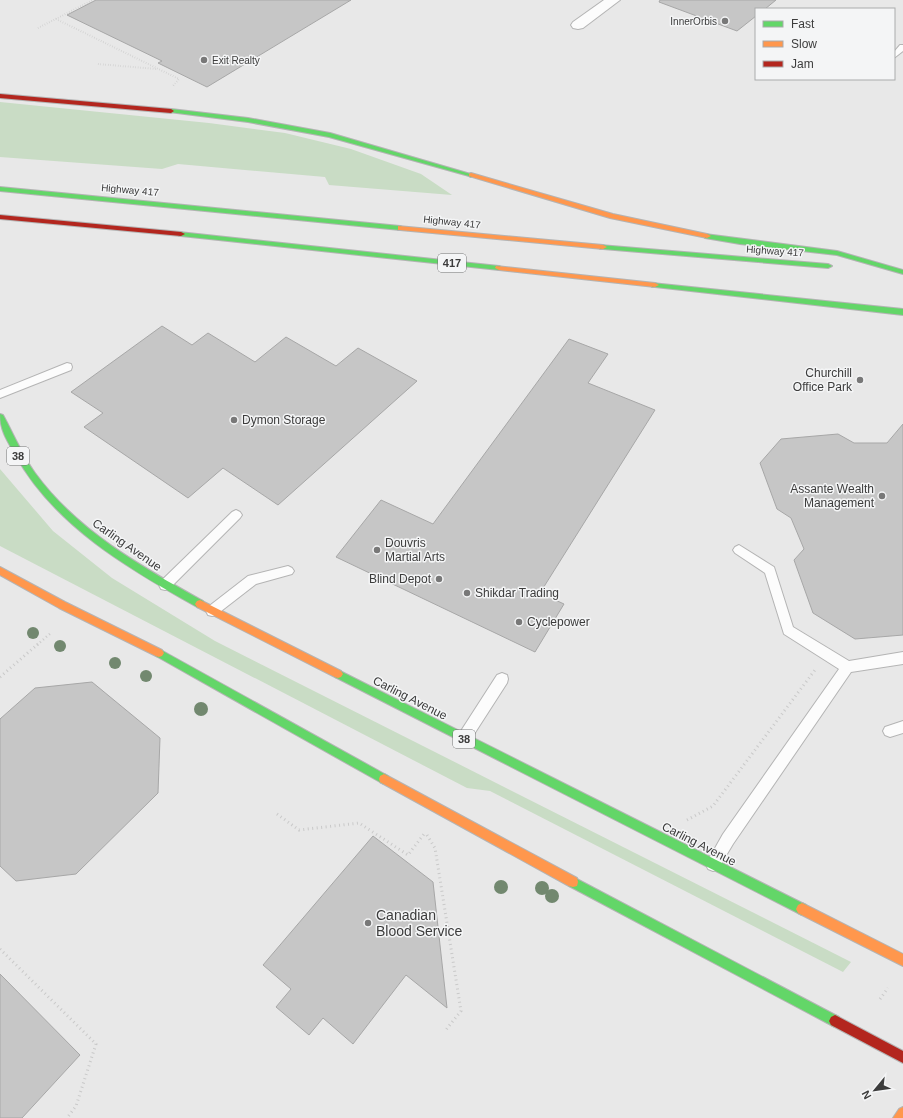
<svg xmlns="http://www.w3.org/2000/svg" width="903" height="1118" font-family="Helvetica,sans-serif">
  <rect width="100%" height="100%" fill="#e8e8e8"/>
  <path fill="#c9dcc5" d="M 0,102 L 209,123 L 285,133 L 351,149 L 421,174 L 452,195 L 329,185 L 325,177 L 178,164 L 162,169 L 0,157 Z
    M 0,469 L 53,531 L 112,578 L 215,641 L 851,962 L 843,972 L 490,791 L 467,788 L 0,546 Z"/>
  <path fill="#c6c6c6" stroke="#a7a7a7" d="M 96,0 L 351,0 L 207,87 L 158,63 L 162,61 L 67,15 Z
    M 660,0 L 776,0 L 765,9 L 756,9 L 756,16 L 737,31 L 659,2 Z
    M 162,326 L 192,345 L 208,333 L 255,362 L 286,337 L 336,366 L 358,348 L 417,381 L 278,505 L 223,468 L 188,498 L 84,427 L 103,413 L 71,392 Z
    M 569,339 L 608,354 L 588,383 L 655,410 L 540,593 L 564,604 L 535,652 L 336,557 L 381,500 L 433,524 Z
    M 903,424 L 903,635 L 855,639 L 813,613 L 794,560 L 804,549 L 791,518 L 777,509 L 760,463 L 781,439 L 838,434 L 854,443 L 887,443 Z
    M 92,682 L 160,738 L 158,793 L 76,874 L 16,881 L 0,866 L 0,719 L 35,688 Z
    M 373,836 L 433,882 L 447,1008 L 406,975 L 353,1044 L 323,1018 L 309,1035 L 276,1007 L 291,989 L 263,965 Z
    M 0,974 L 80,1055 L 22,1118 L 0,1118 Z"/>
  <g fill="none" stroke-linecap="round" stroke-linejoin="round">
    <g stroke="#b4b4b4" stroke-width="2">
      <path id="lane" d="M 900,45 L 903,45 L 903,51 L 894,58 L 894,52 Z
        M 67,363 L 71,364 L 72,367 L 71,370 L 0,398 L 0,390 Z
        M 236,510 L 240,512 L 242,515 L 240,518 L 169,589 L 165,590 L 161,589 L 159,585 L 161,581 L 232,512 Z
        M 739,545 L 774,567 L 793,627 L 849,661 L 903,652 L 903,664 L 851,672 L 733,844 L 718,869 L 713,871 L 708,869 L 706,864 L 723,834 L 839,669 L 784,634 L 765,573 L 735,553 L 733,550 L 735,547 Z
        M 288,566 L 292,568 L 294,571 L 292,574 L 256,584 L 216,615 L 212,616 L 208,615 L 206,611 L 208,607 L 248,576 Z
        M 502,673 L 507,675 L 508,679 L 507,683 L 469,742 L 464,744 L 459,742 L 457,738 L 459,734 L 497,675 Z
        M 903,721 L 903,733 L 890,737 L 885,735 L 883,731 L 885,727 Z"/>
    </g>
    <g stroke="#b4b4b4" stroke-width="2">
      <path id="street" d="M 604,0 L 620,0 L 583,28 L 578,29 L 573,28 L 571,25 L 573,22 Z"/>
    </g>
    <g stroke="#b4b4b4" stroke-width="2">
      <path id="fast" d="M 171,109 L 248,118 L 330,133 L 474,175 L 471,177 L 469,176 L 329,137 L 248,122 L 169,112 L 169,110 Z
        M 0,187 L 400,226 L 404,228 L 400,230 L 0,191 Z
        M 179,232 L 499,266 L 503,268 L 499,270 L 181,236 L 179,236 Z
        M 705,234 L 837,251 L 903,270 L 903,274 L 837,255 L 740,244 L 705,238 Z
        M 600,245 L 828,264 L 832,266 L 828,268 L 603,249 L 600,249 Z
        M 652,283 L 903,309 L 903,315 L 655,287 L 652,287 Z
        M 0,414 L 3,415 C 14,435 22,455 35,473 C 77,531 142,567 203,601 L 205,604 L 203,607 L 200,608 L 197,607 C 129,569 55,526 16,456 C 8,442 0,431 0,414 Z
        M 159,649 L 388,776 L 389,779 L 388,782 L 384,784 L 380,782 L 156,656 L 154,653 L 156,650 Z
        M 338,670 L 806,905 L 808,909 L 806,913 L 802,915 L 798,913 L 335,677 L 333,674 L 335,671 Z
        M 573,877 L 839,1017 L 841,1021 L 839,1025 L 835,1027 L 831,1025 L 569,886 L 568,882 L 569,878 Z"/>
    </g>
    <g stroke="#b4b4b4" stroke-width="2">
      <path id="slow" d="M 471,173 L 613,214 L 707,234 L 711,236 L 707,238 L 610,218 L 469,176 L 469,174 Z
        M 398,226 L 603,245 L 607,247 L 603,249 L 400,230 L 398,230 Z
        M 496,266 L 655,283 L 659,285 L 655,287 L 499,270 L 495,268 Z
        M 0,567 L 65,602 L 162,650 L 164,653 L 162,656 L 159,657 L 156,656 L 59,608 L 0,575 Z
        M 200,600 L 341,671 L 343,674 L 341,677 L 338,678 L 335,677 L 197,607 L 195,604 L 197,601 Z
        M 384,774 L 577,878 L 578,882 L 577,886 L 573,887 L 569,886 L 380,782 L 379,779 L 380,776 Z
        M 802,903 L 903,954 L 903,966 L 798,913 L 796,909 L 798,905 Z
        M 903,1107 L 903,1118 L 893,1118 L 899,1109 Z"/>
    </g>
    <g stroke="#b4b4b4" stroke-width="2">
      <path id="jam" d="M 0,94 L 171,109 L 174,111 L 171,113 L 0,98 Z
        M 0,215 L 181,232 L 185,234 L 181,236 L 0,219 Z
        M 835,1015 L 903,1051 L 903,1063 L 831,1025 L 829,1021 L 831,1017 Z"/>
    </g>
    <path stroke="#c9c9c9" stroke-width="2" stroke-dasharray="0.5 2" stroke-linecap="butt" d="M 56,19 L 179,79 L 173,86
      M 38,28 L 93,0
      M 98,64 L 156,69"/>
    <path stroke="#c9c9c9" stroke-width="2.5" stroke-dasharray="1 3" stroke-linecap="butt" d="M 37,645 L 52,632"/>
    <path stroke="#c9c9c9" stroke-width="3" stroke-dasharray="1 3.5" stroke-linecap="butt" d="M 0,677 L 38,644
      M 277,814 L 299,830 L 359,823 L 408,855 L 424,834
      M 687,820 L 713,806 L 815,670
      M 427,835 L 435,848 L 461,1011 L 445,1031
      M 0,949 L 96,1044 L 76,1106 L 67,1118
      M 880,999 L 888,988"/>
    <use href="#lane" fill="#fcfcfc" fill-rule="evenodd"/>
    <use href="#street" fill="#fcfcfc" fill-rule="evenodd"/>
    <use href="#fast" fill="#63d668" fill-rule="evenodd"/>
    <use href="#slow" fill="#ff974d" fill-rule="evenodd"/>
    <use href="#jam" fill="#b3261e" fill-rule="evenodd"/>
  </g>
  <g fill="#72886f">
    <circle cx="33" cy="633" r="6"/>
    <circle cx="60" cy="646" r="6"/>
    <circle cx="115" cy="663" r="6"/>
    <circle cx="146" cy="676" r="6"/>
    <circle cx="201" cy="709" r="7"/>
    <circle cx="501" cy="887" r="7"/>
    <circle cx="542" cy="888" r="7"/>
    <circle cx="552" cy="896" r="7"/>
  </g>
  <g fill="#787878" stroke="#f4f5f6" stroke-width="1.5">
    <circle cx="725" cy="21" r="4"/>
    <circle cx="204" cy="60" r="4"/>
    <circle cx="860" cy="380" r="4"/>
    <circle cx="234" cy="420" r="4"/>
    <circle cx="882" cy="496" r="4"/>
    <circle cx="377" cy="550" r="4"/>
    <circle cx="439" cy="579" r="4"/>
    <circle cx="467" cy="593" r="4"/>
    <circle cx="519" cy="622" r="4"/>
    <circle cx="368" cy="923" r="4"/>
  </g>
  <g text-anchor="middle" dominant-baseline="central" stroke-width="3" stroke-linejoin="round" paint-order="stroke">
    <g font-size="10" fill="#3c3c3c" stroke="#f4f5f6" text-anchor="end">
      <text x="717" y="21">InnerOrbis</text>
      <text x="212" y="60" text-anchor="start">Exit Realty</text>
    </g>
    <g font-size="10" fill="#3c3c3c" stroke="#f4f5f6">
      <text transform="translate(130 190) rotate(5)">Highway 417</text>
      <text transform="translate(452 222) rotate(6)">Highway 417</text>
      <text transform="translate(775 251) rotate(4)">Highway 417</text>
    </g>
    <g fill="#f4f5f6" stroke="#737474" stroke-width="1">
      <rect x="438" y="254" width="28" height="18" rx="3"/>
      <rect x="7" y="447" width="22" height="18" rx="3"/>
      <rect x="453" y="730" width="22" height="18" rx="3"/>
    </g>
    <g font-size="11" font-weight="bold" fill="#3c3c3c">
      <text x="452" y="263">417</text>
      <text x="18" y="456">38</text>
      <text x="464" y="739">38</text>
    </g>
    <g font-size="12" fill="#3c3c3c" stroke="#f4f5f6" text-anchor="start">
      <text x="852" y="373" text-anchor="end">Churchill<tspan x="852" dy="14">Office Park</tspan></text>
      <text x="242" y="420">Dymon Storage</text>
      <text x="874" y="489" text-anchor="end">Assante Wealth<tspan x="874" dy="14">Management</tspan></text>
      <text x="385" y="543">Douvris<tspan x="385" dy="14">Martial Arts</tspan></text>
      <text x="431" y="579" text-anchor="end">Blind Depot</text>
      <text x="475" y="593">Shikdar Trading</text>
      <text x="527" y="622">Cyclepower</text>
    </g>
    <g font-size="12" fill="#3c3c3c" stroke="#f4f5f6">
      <text transform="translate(127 545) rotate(35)">Carling Avenue</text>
      <text transform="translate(410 698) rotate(27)">Carling Avenue</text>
      <text transform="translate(699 844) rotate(27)">Carling Avenue</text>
    </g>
    <g font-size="14" fill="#3c3c3c" stroke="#f4f5f6" text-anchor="start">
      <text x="376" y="915">Canadian<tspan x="376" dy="16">Blood Service</tspan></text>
    </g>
  </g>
  <rect x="755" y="8" width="140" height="72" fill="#f4f5f6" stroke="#aaabac"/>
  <rect x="763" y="21" width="20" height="6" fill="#63d668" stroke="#aaabac"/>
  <text x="791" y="28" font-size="12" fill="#3c3c3c">Fast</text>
  <rect x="763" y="41" width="20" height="6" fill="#ff974d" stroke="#aaabac"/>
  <text x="791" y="48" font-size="12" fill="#3c3c3c">Slow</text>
  <rect x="763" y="61" width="20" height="6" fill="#b3261e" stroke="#aaabac"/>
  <text x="791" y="68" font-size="12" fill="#3c3c3c">Jam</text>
  <g transform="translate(875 1090) rotate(241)" stroke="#f4f5f6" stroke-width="3" paint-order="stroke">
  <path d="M0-3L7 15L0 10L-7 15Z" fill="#3c3c3c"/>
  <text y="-6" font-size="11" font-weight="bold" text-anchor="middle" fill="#3c3c3c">N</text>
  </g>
</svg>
